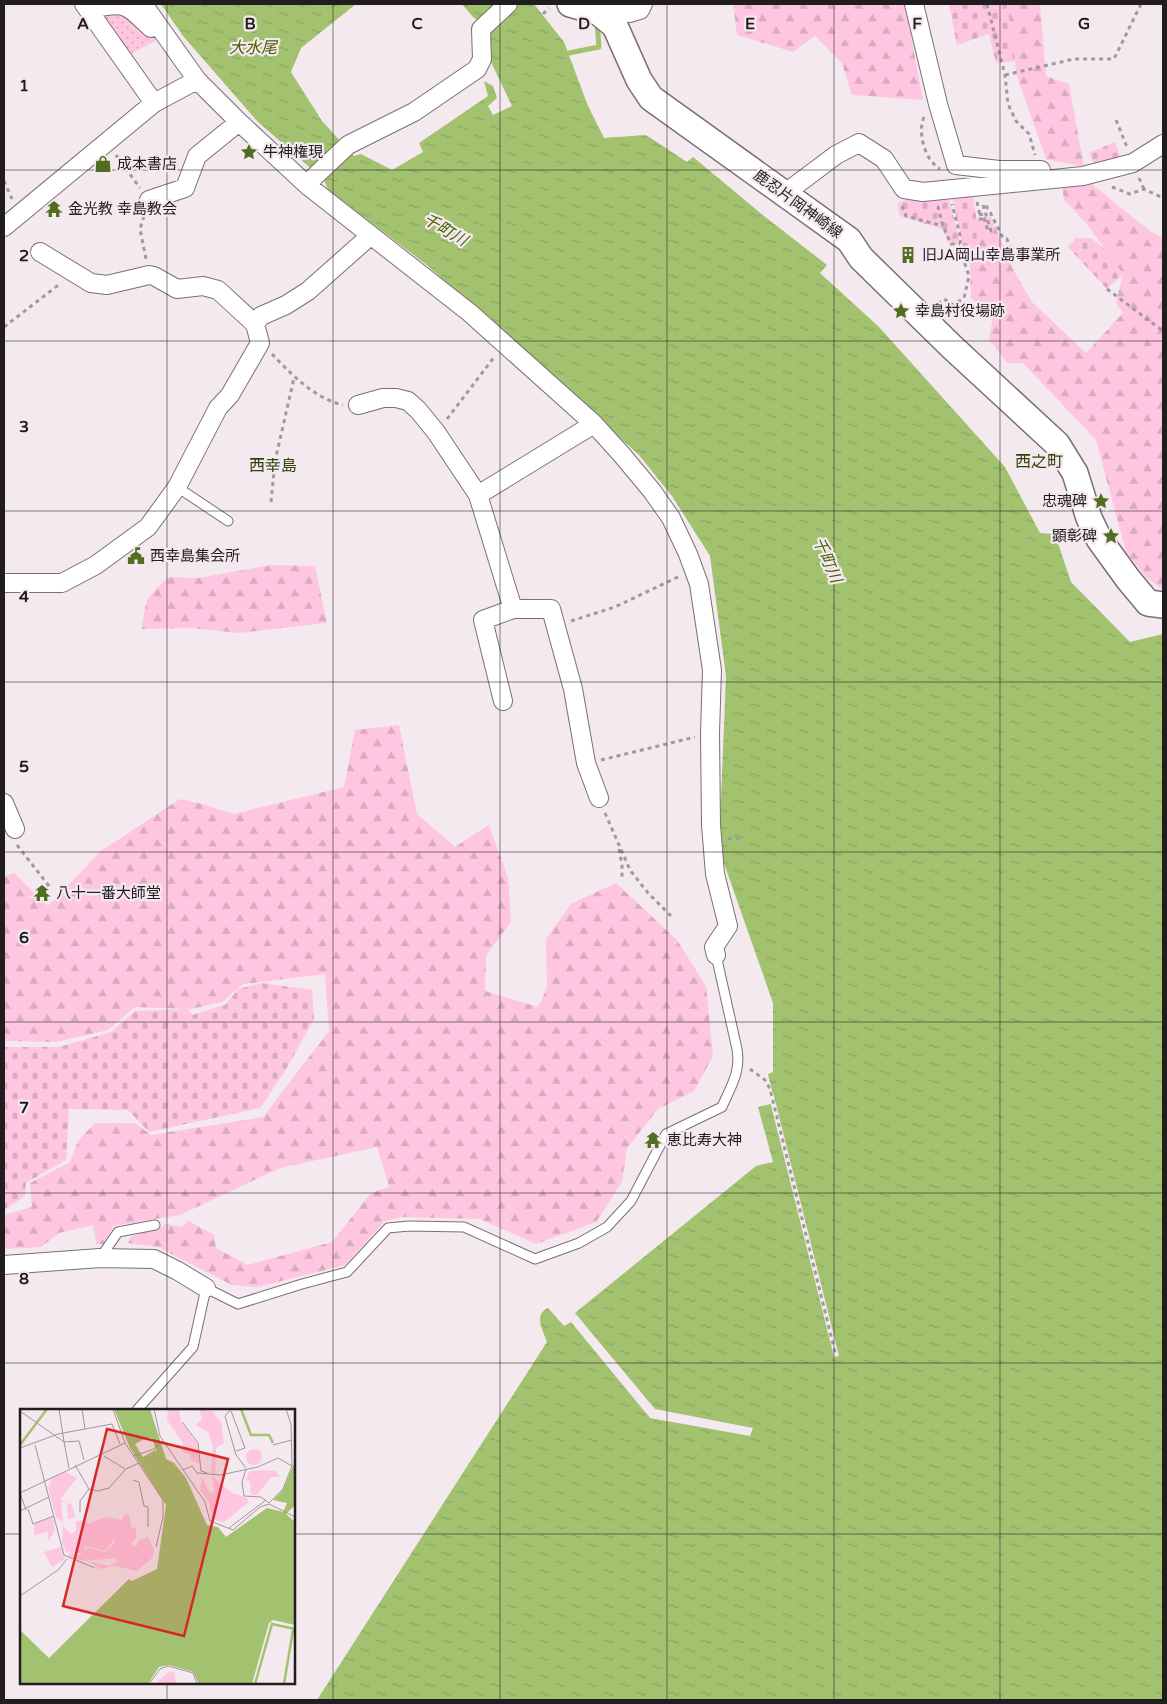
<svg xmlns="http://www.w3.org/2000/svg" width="1167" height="1704" font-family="'Varela Round','Noto Sans JP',sans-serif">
  <defs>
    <pattern id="forest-firs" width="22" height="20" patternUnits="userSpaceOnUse" patternTransform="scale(1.25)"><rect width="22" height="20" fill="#fec6e0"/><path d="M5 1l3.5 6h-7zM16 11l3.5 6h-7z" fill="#d9aac0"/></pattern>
    <pattern id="cemetery-stones" width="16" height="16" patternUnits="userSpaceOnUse" patternTransform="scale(1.25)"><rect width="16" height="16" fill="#fec6e0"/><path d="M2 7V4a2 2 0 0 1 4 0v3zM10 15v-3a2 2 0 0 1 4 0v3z" fill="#d9aac0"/></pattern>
    <pattern id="park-dots" width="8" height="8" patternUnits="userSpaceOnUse" patternTransform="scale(1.25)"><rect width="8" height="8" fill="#fec6e0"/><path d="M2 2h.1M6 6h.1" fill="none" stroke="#d9aac0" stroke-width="1.8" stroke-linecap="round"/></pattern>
    <pattern id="water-ripples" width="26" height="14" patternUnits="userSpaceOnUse" patternTransform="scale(1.25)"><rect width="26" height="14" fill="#a2c270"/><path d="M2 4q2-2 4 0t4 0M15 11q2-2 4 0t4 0" fill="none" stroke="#8ba661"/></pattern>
  </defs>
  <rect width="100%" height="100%" fill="#f4e9ee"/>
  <path fill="url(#forest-firs)" d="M 733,4 L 905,4 L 923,100 L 852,95 L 842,63 L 815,36 L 793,52 L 737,35 Z
    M 1007,4 L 1040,4 L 1046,76 L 1069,84 L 1084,167 L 1046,159 L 1017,76 Z
    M 1088,181 L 1150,231 L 1163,238 L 1163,590 L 1146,577 L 1126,552 L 1096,440 L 1023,363 L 1007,363 L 989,339 L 993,317 L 971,298 L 969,239 L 975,218 L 991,217 L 1014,271 L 1032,302 L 1086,353 L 1123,313 L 1116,303 L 1123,274 L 1086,223 L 1064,200 L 1062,185 Z
    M 271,565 L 315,566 L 327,623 L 239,633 L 190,628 L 141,629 L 147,599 L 168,577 L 198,578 Z
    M 399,725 L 417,814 L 455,847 L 489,825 L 508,878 L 511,922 L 486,956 L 485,991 L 538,1007 L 547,988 L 546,939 L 571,904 L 616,883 L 677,940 L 706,986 L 713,1056 L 694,1091 L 658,1109 L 627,1148 L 622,1182 L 596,1222 L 536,1244 L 480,1219 L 403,1217 L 385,1221 L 345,1265 L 258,1287 L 232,1285 L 158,1247 L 128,1243 L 132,1236 L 158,1229 L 166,1224 L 181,1227 L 189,1221 L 214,1235 L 216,1248 L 248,1265 L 332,1242 L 371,1193 L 389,1187 L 377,1147 L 280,1168 L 180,1215 L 113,1226 L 104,1244 L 96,1244 L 93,1225 L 59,1233 L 41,1247 L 4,1249 L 4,1215 L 32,1207 L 30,1183 L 70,1162 L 78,1141 L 95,1123 L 135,1123 L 151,1135 L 263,1117 L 329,1031 L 325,974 L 243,984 L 222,1002 L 191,1009 L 135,1007 L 108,1030 L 56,1042 L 4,1041 L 4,877 L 14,873 L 48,906 L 101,851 L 180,799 L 202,804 L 233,814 L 344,787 L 355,730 Z"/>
  <path fill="url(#cemetery-stones)" d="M 949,4 L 1007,4 L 1015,61 L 996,63 L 989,34 L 957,45 Z
    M 1115,142 L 1121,159 L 1096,168 L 1089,153 Z
    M 972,193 L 976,214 L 977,246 L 981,257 L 965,260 L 952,195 Z
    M 948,195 L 959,239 L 957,245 L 950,245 L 942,229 L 900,216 L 897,203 L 906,200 Z
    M 1076,238 L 1091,238 L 1106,250 L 1123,274 L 1107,289 L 1068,247 Z
    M 262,983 L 312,990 L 314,1019 L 284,1073 L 260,1108 L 149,1132 L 128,1110 L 69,1109 L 66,1160 L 26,1183 L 25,1196 L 4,1210 L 4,1047 L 59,1047 L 111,1032 L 135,1011 L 188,1009 L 192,1015 L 225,1005 L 238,989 Z"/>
  <path fill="url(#park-dots)" d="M 98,13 L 130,13 L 158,39 L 127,56 Z"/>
  <path fill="url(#water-ripples)" d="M 161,4 L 356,4 L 301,48 L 291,72 L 322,121 L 354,156 L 361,154 L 392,170 L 423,152 L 419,143 L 488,96 L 484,81 L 493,86 L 497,98 L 488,106 L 493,115 L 512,106 L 491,62 L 489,29 L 473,17 L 462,4 L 534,4 L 564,42 L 588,106 L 604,138 L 646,135 L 687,162 L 693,157 L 764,216 L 827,265 L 820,273 L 879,327 L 1005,467 L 1040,533 L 1055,534 L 1071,582 L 1130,642 L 1163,634 L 1163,1700 L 317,1700 L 547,1342 C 543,1330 533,1315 548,1308 L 564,1326 L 571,1322 L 575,1313 L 756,1166 L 773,1162 L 758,1107 L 775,1103 L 768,1074 L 773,1072 L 773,1003 L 719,849 L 726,676 L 710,556 L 672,496 L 639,455 L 427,265 L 328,190 L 324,180 L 257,121 L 183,36 Z"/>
  <path fill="#f4e9ee" d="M 770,1092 L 773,1092 L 839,1356 L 834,1357 L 770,1101 L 772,1101 Z
    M 575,1313 L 655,1409 L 753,1428 L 750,1436 L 650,1418 L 571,1322 Z"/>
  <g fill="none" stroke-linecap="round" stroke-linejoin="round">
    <path stroke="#a2c270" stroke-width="5" d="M 569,53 L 599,47 L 597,22"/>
    <g stroke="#797074" stroke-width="11">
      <path id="lane" d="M 177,487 L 228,521
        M 100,1258 L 118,1232 L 155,1225
        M 137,1410 L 193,1347 L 206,1288 L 238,1304 L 302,1284 L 347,1272 L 388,1228 L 409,1226 L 464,1227 L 535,1259 L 579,1243 L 607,1227 L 631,1201 L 666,1134 L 722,1107 C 731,1086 741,1072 737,1049 L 716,955"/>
    </g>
    <g stroke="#797074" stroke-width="20">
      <path id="street" d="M 84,4 L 154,103
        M 143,4 L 197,80
        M 914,4 L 938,104 L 956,165 L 999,170 L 1041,170
        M 88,9 C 127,2 123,2 151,28
        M 598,12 L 630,13 L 640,10 L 643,4
        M 308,186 L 314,177 L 348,145 L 414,112 L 477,69 L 482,59 L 481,29 L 508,4
        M 784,194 L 836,155 L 859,143 L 884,159 L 904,189 L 923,192 L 1083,176 L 1133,163 L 1163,144
        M 149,200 L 185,188 L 197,156 L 239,122
        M 4,227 L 154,103 L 197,80 L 239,122 L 308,186 L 470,313 L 594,424 L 622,455 L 652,491 L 671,518 L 688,554 L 699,584 L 712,670 L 710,733 L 711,825 L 715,874 L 728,926 L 714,947 L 716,955
        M 40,252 L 91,283 L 107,285 L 149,275 L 154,276 L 177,289 L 203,286 L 218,290 L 255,324
        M 358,405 L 383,398 L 396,398 L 408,401 L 418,410 L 436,432 L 478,495 L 513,609
        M 478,495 L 594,424
        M 4,583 L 62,583 L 96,565 L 148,527 L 177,487 L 218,408 L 230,395 L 260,343 L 255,324 L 261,316 L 286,305 L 308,291 L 370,236
        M 503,701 L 483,620 L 513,609 L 551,609 L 573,689 L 586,763 L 599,798
        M 4,803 L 15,829
        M 4,1265 L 100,1258 L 154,1259 L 178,1271 L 206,1288"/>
    </g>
    <g stroke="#797074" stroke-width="28">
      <path id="secondary" d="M 570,4 L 598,12 L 615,26 L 639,80 L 651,98 L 849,240 L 861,258 L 953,348 L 1057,444 L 1075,473 L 1089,518 L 1099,539 L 1128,579 L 1148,603 L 1163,605"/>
    </g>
    <path stroke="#a1999d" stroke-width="3" stroke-dasharray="4 4" stroke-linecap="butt" d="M 987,4 L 1005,75 L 1008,104 L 1016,121 L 1029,134 L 1035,155
      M 543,14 L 549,8
      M 1005,75 L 1074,59 L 1114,59 L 1141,4
      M 924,117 C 917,133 925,160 940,169
      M 1116,120 L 1127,147
      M 116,155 L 140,188
      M 1139,178 L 1144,189
      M 4,181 L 12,199
      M 1112,187 L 1130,194 L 1144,189 L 1163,198
      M 977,202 L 981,220
      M 902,206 L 906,216 L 943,226
      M 937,207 L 938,207 L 943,226 L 951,244 L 960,244
      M 979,215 L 983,214 L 988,231 L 991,231 L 983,205 L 985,204 L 990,212 L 1003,238 L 1007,239 L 1011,252
      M 144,216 L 140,229 L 146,259
      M 1107,289 L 1163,331
      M 938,304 L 944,299 L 953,305 L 964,298 L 969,276 L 959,246 L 961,239 L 952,204
      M 4,327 L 61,283
      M 272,354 C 292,375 314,398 343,405
      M 447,419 L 495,356
      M 271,502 L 275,461 L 294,378
      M 571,621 L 615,607 L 680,576
      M 601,760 L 695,737
      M 605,813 L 630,870 L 648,893 L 673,918
      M 728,839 L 741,838
      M 17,845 L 49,886
      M 619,849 L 622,865 L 622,879
      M 750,1069 L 765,1080 L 770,1089 L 836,1356"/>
    <use href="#lane" stroke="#fff" stroke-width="9"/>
    <use href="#street" stroke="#fff" stroke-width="18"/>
    <use href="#secondary" stroke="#fff" stroke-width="25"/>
  </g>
  <path fill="none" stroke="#211d1f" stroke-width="1" stroke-opacity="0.55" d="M 167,4 L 167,1410M 333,4 L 333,1700M 500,4 L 500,1700M 667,4 L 667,1700M 834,4 L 834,1700M 1000,4 L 1000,1700M 4,170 L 1163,170M 4,341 L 1163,341M 4,511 L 1163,511M 4,682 L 1163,682M 4,852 L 1163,852M 4,1022 L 1163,1022M 4,1193 L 1163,1193M 4,1363 L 1163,1363M 4,1534 L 21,1534M 294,1534 L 1163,1534M 167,1683 L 167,1700"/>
  <defs>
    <g id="sight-bare" transform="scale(1.35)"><path d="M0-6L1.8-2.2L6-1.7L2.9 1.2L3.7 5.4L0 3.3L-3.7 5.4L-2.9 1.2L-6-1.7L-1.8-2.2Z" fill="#526d20" stroke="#f4e9ee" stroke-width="2.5" paint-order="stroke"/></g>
    <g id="shop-bare" transform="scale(1.35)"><path d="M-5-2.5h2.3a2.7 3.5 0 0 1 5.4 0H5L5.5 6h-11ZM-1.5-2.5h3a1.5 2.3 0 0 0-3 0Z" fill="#526d20" stroke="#f4e9ee" stroke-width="2.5" paint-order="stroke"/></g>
    <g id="temple-bare" transform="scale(1.35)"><path d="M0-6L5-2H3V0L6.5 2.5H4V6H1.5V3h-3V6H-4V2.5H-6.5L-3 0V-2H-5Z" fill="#526d20" stroke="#f4e9ee" stroke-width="2.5" paint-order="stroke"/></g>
    <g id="building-bare" transform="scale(1.35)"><path d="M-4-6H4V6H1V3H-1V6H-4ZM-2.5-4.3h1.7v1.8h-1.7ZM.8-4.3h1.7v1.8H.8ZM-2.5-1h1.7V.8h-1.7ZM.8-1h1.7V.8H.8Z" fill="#526d20" stroke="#f4e9ee" stroke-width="2.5" paint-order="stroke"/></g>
    <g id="civic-bare" transform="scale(1.35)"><path d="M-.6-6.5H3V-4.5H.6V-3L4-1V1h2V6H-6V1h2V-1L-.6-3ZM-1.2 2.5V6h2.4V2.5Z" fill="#526d20" stroke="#f4e9ee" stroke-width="2.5" paint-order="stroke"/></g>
  </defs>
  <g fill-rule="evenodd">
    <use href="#sight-bare" x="249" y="152"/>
    <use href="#shop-bare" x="103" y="164"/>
    <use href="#temple-bare" x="54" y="209"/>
    <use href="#building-bare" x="908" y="255"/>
    <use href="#sight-bare" x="901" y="311"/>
    <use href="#sight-bare" x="1101" y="501"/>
    <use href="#sight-bare" x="1111" y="536"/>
    <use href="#civic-bare" x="136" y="556"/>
    <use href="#temple-bare" x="42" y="893"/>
    <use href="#temple-bare" x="653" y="1140"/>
  </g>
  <g text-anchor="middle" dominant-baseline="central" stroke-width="4.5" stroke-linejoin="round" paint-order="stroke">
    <g font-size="15" fill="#211d1f" stroke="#f4e9ee" text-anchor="start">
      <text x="263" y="152">牛神権現</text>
      <text x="117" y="164">成本書店</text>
      <text x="68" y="209">金光教 幸島教会</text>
      <text x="922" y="255">旧JA岡山幸島事業所</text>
      <text x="915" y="311">幸島村役場跡</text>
      <text x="1087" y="501" text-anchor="end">忠魂碑</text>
      <text x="1097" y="536" text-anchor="end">顕彰碑</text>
      <text x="150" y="556">西幸島集会所</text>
      <text x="56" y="893">八十一番大師堂</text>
      <text x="667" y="1140">恵比寿大神</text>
    </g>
    <g font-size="15" fill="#211d1f" stroke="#f4e9ee">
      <text transform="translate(798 204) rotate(36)">鹿忍片岡神崎線</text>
    </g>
    <g font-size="16" font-style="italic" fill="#456102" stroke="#f4e9ee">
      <text x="253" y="48">大水尾</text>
      <text transform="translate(445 230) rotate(30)">千町川</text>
      <text transform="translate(827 560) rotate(66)">千町川</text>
    </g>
    <g font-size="16" fill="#30420c" stroke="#f4e9ee">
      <text x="1039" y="462">西之町</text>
      <text x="273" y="466">西幸島</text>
    </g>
  </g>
  <g transform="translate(20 1409)">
    <rect width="275" height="275" fill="#f4e9ee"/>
    <path d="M 33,108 L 35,122 L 28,132 L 28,123 L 14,126 L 14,115 Z" fill="#fec6e0"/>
    <path d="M 148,0 L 159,0 L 161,13 L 177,35 L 180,54 L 172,52 L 170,45 L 162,43 L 163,34 L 147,11 ZM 179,0 L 192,2 L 201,13 L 204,34 L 196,39 L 195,66 L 191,64 L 193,37 L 188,23 L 176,16 L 182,10 ZM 245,61 L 256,62 L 260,68 L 251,68 L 237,86 L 231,86 L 230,72 L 225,71 L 230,62 ZM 45,63 L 57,69 L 40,90 L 52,96 L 55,108 L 48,110 L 47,94 L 41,92 L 43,114 L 36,108 L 28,78 L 33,68 ZM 192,67 L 212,84 L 227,89 L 229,93 L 204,113 L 192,111 L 189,94 L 180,81 L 182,68 L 190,85 L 195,82 ZM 105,105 L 109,106 L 112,120 L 116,118 L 116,129 L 111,135 L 116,138 L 119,132 L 128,128 L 134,141 L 133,148 L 117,162 L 95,157 L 80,160 L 68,152 L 89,157 L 96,153 L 96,149 L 65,152 L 48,149 L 49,144 L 59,146 L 68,139 L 85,143 L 94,135 L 95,130 L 57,127 L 47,144 L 42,134 L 43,117 L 52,125 L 56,121 L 56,112 L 66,111 L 68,115 L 85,108 L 102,111 ZM 41,138 L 45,150 L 32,158 L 24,143 ZM 150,262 L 154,263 L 156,275 L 135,275 Z" fill="#fec6e0"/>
    <path d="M 57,128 L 88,129 L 94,131 L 85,142 L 65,137 L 64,142 L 55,146 L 48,143 Z" fill="#fec6e0"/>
    <path d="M226 48a8 8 0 1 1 16 0a8 8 0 1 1-16 0Z" fill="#fec6e0"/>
    <path d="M 94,0 L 130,0 L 146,50 L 154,54 L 166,69 L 187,116 L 198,118 L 206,128 L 247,99 L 263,103 L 267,94 L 253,91 L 263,81 L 275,52 L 275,96 L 266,105 L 275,113 L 275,216 L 253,211 L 249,214 L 232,275 L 179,275 L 173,263 L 149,256 L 139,258 L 128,275 L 0,275 L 0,221 L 29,249 L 109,170 L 112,172 L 137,160 L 146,96 L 110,39 ZM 126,29 L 132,29 L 137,44 L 135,41 L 123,48 L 115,35 Z" fill="#a2c270" fill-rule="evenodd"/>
    <path fill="none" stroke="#a2c270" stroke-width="2.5" d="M 221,0 L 231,26 L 249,26 L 253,34M 0,36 L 27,0M 235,275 L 252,215 L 275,220M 264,275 L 273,221"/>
    <path fill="none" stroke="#a0979b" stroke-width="1" d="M 39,0 L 44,33 L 59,32 L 64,51M 62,0 L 65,20M 93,0 L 105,34M 134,0 L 140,27 L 185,93 L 190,112 L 213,121 L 240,98 L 249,95 L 275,108M 211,0 L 205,7 L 216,46 L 226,59M 0,2 L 44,33 L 49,59M 211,2 L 225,39 L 216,42M 162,13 L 178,34 L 181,62 L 187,64M 15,36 L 44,146 L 75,159M 253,36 L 272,31M 0,39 L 38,25 L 92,15 L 100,35M 84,47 L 105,60M 114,47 L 134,40 L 142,32M 55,56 L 69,80 L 78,82 L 89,79 L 106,60 L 119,54M 226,60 L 222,73 L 224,87 L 241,88 L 249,94M 163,61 L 172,57 L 177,64 L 200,66 L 238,58 L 258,49 L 272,57M 113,71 L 119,73 L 124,97 L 128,98 L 128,118M 0,84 L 105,34 L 143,91 L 143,108 L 136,138M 0,84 L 6,101M 249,94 L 263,80 L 272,57 L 271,15 L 266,0M 8,100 L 13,115 L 34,107M 0,102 L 29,88M 60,103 L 60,92 L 69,80M 209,119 L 246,91M 0,187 L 38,161 L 47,150M 129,275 L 140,260 L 148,257 L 173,264 L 177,275"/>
    <path fill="#d62828" fill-opacity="0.15" stroke="#d62828" stroke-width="2.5" d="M 87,20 L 208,50 L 164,227 L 43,197 Z"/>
    <rect width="275" height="275" fill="none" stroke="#211d1f" stroke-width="2.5"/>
  </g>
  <g font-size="16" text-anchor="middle" font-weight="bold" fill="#211d1f" stroke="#f4e9ee" stroke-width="4.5" stroke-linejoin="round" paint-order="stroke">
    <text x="83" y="29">A</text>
    <text x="250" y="29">B</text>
    <text x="417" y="29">C</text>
    <text x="584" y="29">D</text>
    <text x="750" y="29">E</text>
    <text x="917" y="29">F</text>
    <text x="1084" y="29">G</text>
    <text x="24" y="91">1</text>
    <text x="24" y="261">2</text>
    <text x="24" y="432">3</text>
    <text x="24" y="602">4</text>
    <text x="24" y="772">5</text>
    <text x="24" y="943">6</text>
    <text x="24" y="1113">7</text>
    <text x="24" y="1284">8</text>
  </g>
  <rect width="1167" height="1704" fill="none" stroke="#211d1f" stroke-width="10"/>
</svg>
